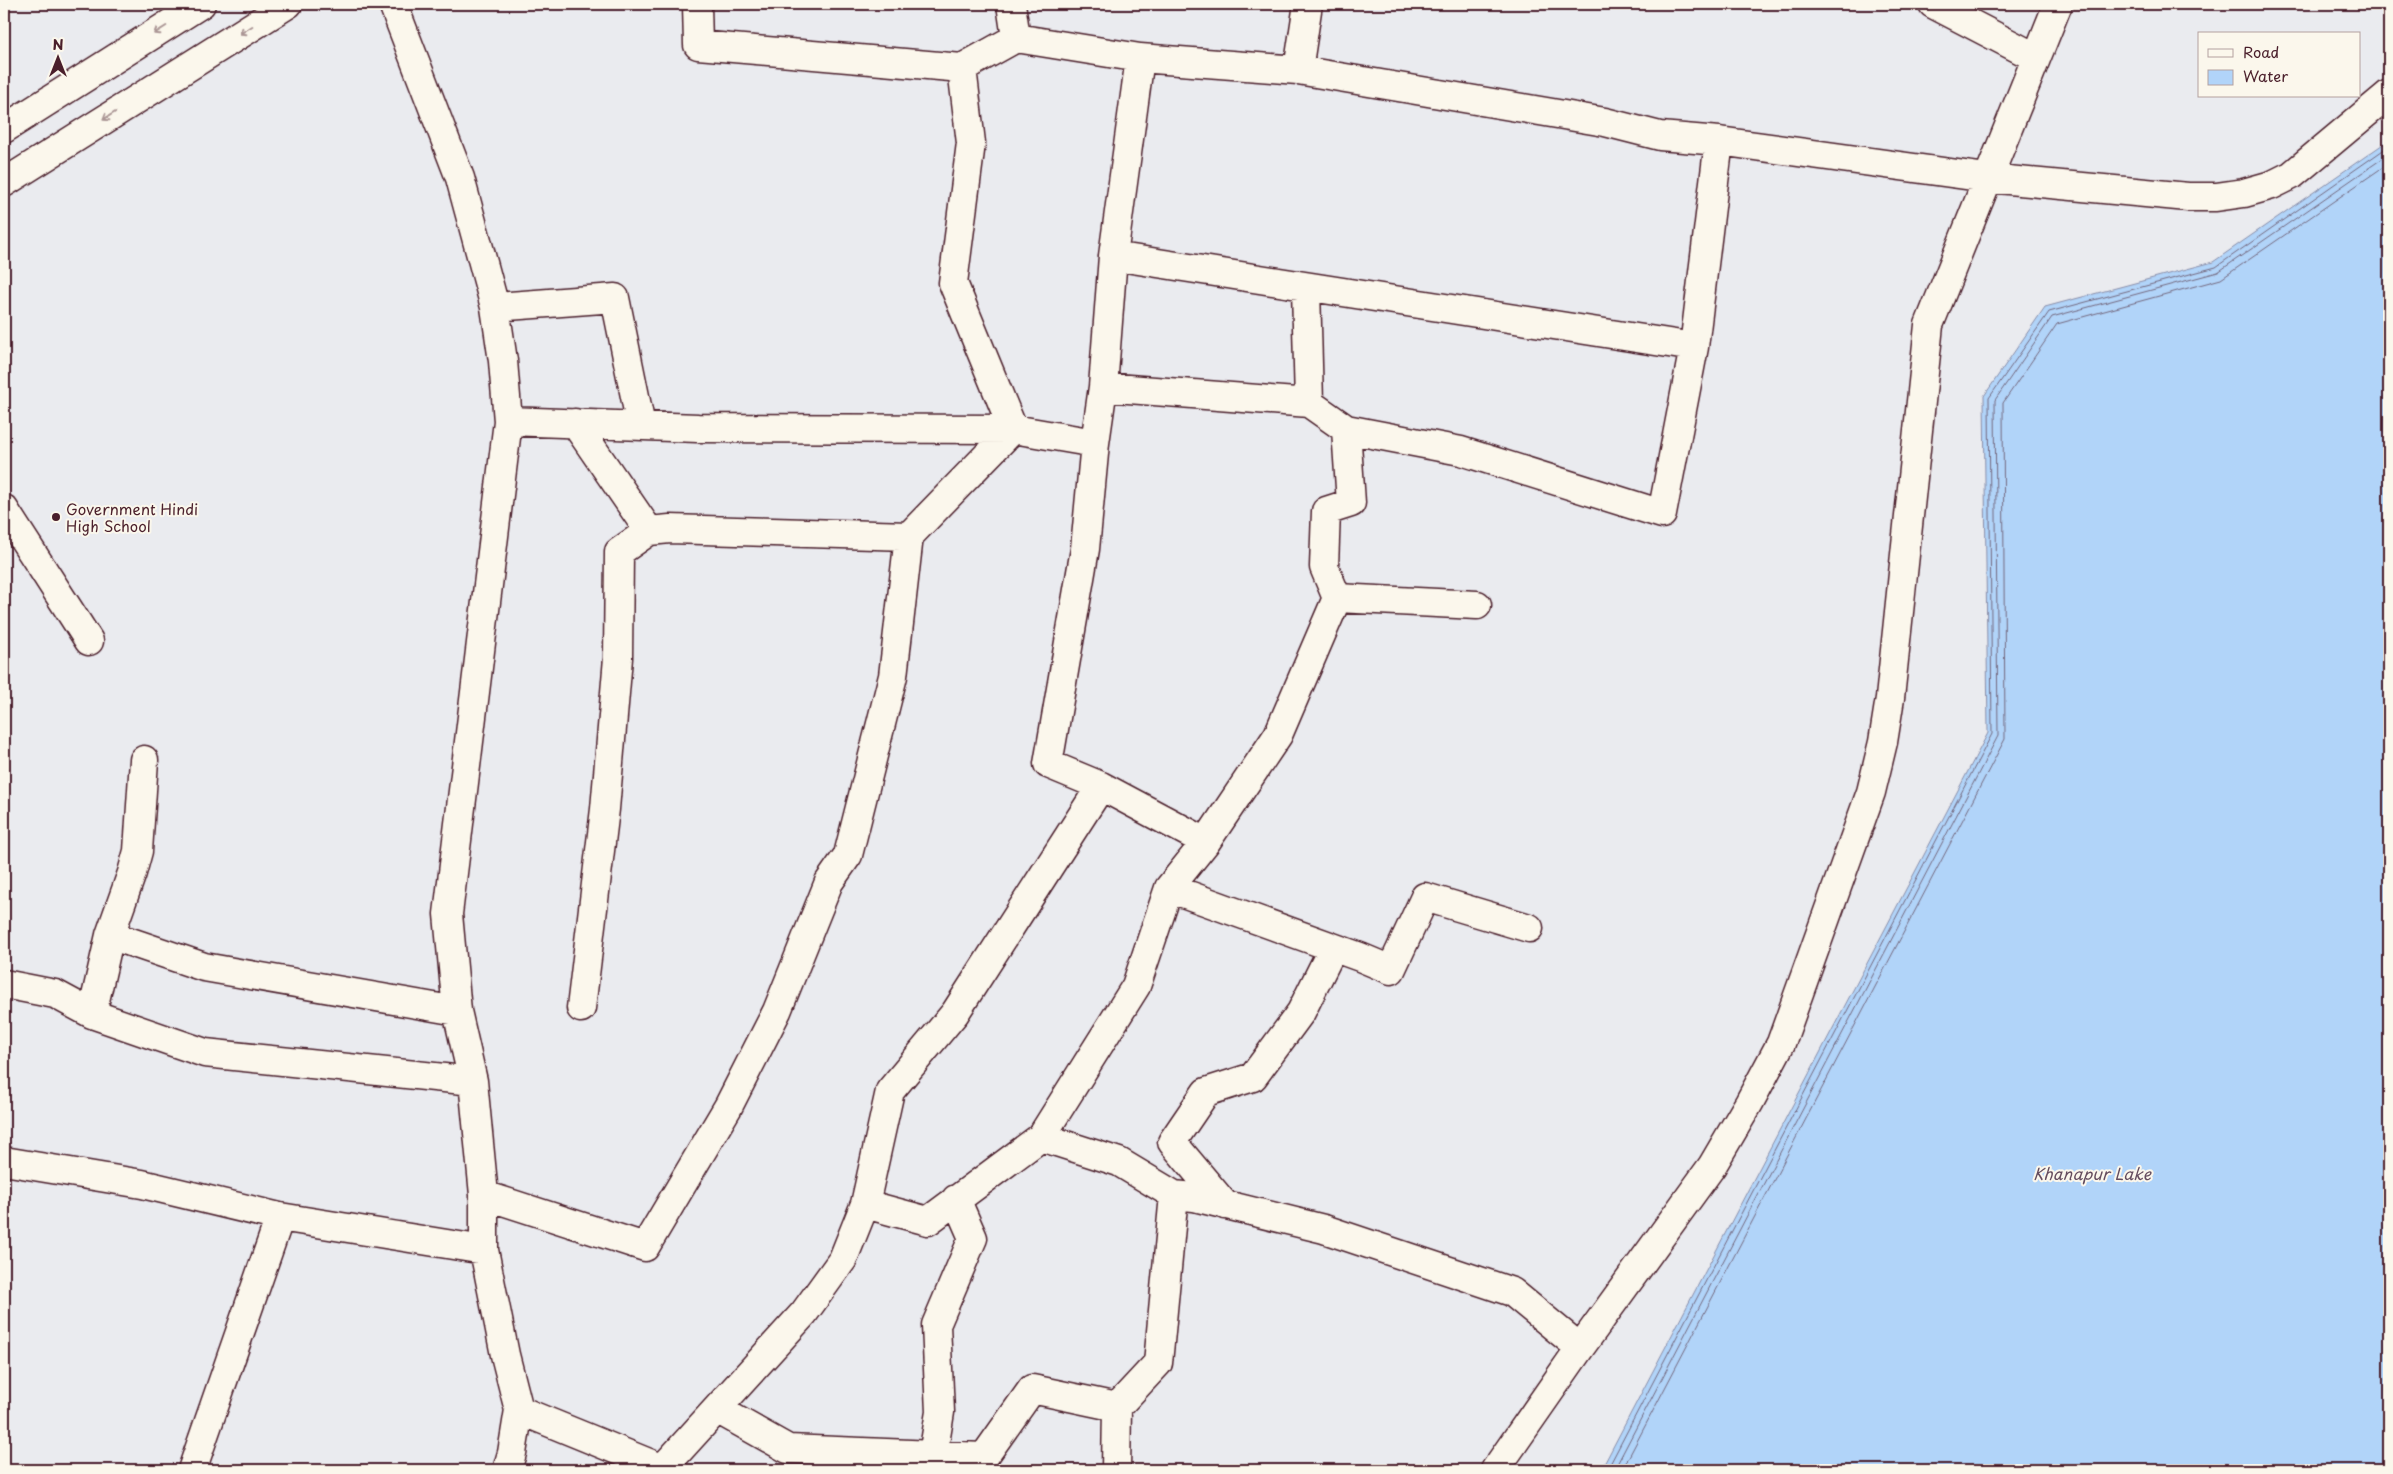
<svg xmlns="http://www.w3.org/2000/svg" width="2393" height="1474" font-family="'Playpen Sans',sans-serif">
  <rect width="100%" height="100%" fill="#eaebef"/>
  <filter id="ink" filterUnits="userSpaceOnUse"><feTurbulence type="fractalNoise" baseFrequency=".02" numOctaves="2"/><feDisplacementMap in="SourceGraphic" scale="10" xChannelSelector="R" yChannelSelector="G"/><feConvolveMatrix kernelMatrix="1 2 1 2 8 2 1 2 1" color-interpolation-filters="sRGB"/></filter>
  <g filter="url(#ink)">
    <path fill="#b1d4f9" stroke="#888ca7" d="M 2389,140 L 2389,1470 L 1601,1470 L 1988,733 L 1984,396 L 2045,307 L 2213,262 Z"/>
    <g fill="none" stroke-linecap="round" stroke-linejoin="round">
      <path stroke="#73677d" stroke-width="1" d="M 1607,1470 L 1992,734 L 1989,398 L 2049,312 L 2216,267 L 2389,146
        M 1614,1470 L 1998,736 L 1995,400 L 2052,317 L 2218,272 L 2389,154
        M 1622,1470 L 2005,739 L 2003,403 L 2057,324 L 2221,279 L 2389,163"/>
      <g stroke="#4a1f2b" stroke-width="31">
        <path id="minor" d="M 393,4 L 460,178 L 495,307 L 503,361 L 508,421 L 448,914 L 457,1011 L 473,1081 L 484,1195 L 484,1250 L 505,1355 L 519,1410 L 512,1453 L 507,1470
          M 697,4 L 698,45 L 962,68
          M 1011,4 L 1016,38
          M 1933,4 L 2035,57
          M 1140,58 L 1298,70 L 1605,122 L 1660,136 L 1719,141 L 1987,178 L 2188,197 L 2216,197 L 2244,193 L 2272,185 L 2292,175 L 2389,94
          M 1298,70 L 1308,4
          M 1113,256 L 1694,347
          M 1306,288 L 1309,403
          M 495,307 L 615,298 L 641,426
          M 1103,387 L 1309,403 L 1346,429 L 1461,451 L 1662,514 L 1694,347 L 1719,141
          M 508,421 L 698,428 L 1013,429 L 1095,443
          M 575,423 L 649,531 L 619,552 L 618,658 L 605,809 L 581,1008
          M 4,509 L 89,641
          M 649,531 L 670,529 L 909,536
          M 1337,598 L 1324,567 L 1326,511 L 1351,503 L 1346,429
          M 1206,842 L 1278,735 L 1337,598 L 1477,605
          M 1169,888 L 1360,957 L 1391,970 L 1425,897 L 1529,928
          M 110,935 L 204,967 L 457,1011
          M 4,984 L 55,994 L 92,1014 L 205,1053 L 473,1081
          M 92,1014 L 110,935 L 132,873 L 138,851 L 144,760
          M 4,1161 L 142,1184 L 280,1217 L 484,1250
          M 484,1195 L 645,1247 L 728,1107 L 777,1011 L 829,882 L 848,855 L 893,676 L 909,536 L 1013,429 L 953,283 L 971,143 L 962,68 L 1016,38 L 1140,58 L 1113,256 L 1103,387 L 1095,443 L 1085,549 L 1048,764 L 1101,786 L 1206,842 L 1169,888 L 1136,986 L 1041,1137
          M 865,1204 L 890,1091 L 955,1013 L 1101,786
          M 1225,1205 L 1172,1142 L 1206,1092 L 1253,1077 L 1301,1012 L 1333,948
          M 1580,1348 L 1712,1166 L 1749,1103 L 1781,1043 L 1871,792 L 1883,742 L 1890,698 L 1929,325 L 2058,4
          M 1117,1407 L 1158,1363 L 1174,1195
          M 717,1409 L 788,1449 L 984,1457 L 1032,1389 L 1117,1407 L 1116,1470
          M 519,1410 L 666,1470
          M 933,1455 L 940,1412 L 936,1325 L 973,1238 L 956,1199
          M 663,1468 L 804,1313 L 843,1259 L 865,1204 L 928,1221 L 1041,1137 L 1119,1162 L 1174,1195 L 1194,1197 L 1324,1229 L 1512,1292 L 1580,1348 L 1495,1470
          M 192,1470 L 280,1217"/>
      </g>
      <g stroke="#4a1f2b" stroke-width="31">
        <path id="major" d="M 4,129 L 201,4
          M 4,183 L 288,4"/>
      </g>
      <use href="#minor" stroke="#fbf7ec" stroke-width="28"/>
      <use href="#major" stroke="#fbf7ec" stroke-width="28"/>
    </g>
    <defs><path id="oneway-shaft" d="M-6 0H5M1.5-3L5.5 0L1.5 3" fill="none" stroke-width="1.6" stroke-linecap="round" stroke-linejoin="round" transform="scale(1.25)"/></defs>
    <g stroke="#ab9695">
      <use href="#oneway-shaft" transform="translate(160 30) rotate(148)"/>
      <use href="#oneway-shaft" transform="translate(246 30) rotate(148)"/>
      <use href="#oneway-shaft" transform="translate(109 116) rotate(148)"/>
    </g>
  </g>
  <circle fill="#4a1f2b" stroke="#fbf7ec" stroke-width="2" cx="56" cy="517" r="5"/>
  <g text-anchor="middle" dominant-baseline="central" stroke-width="4" stroke-linejoin="round" paint-order="stroke">
    <g font-size="15" fill="#4a1f2b" stroke="#fbf7ec" text-anchor="start">
      <text x="66" y="508">Government Hindi<tspan x="66" dy="17">High School</tspan></text>
    </g>
    <g font-size="16" font-style="italic" fill="#644c5e" stroke="#fbf7ec">
      <text x="2092" y="1173">Khanapur Lake</text>
    </g>
  </g>
  <rect width="2393" height="1474" fill="none" stroke="#fbf7ec" stroke-width="20"/>
  <rect x="10" y="10" width="2373" height="1454" fill="none" stroke="#4a1f2b" stroke-width="2" filter="url(#ink)"/>
  <rect x="2198" y="32" width="162" height="65" fill="#fbf7ec" stroke="#b4a19f"/>
  <rect x="2208" y="49" width="25" height="8" fill="#fbf7ec" stroke="#b4a19f"/>
  <text x="2243" y="58" font-size="15" fill="#4a1f2b">Road</text>
  <rect x="2208" y="70" width="25" height="15" fill="#b1d4f9" stroke="#b4a19f"/>
  <text x="2243" y="82" font-size="15" fill="#4a1f2b">Water</text>
  <g transform="translate(58 58)" stroke="#fbf7ec" stroke-width="4" paint-order="stroke">
  <path d="M0-4L9 19L0 12L-9 19Z" fill="#4a1f2b"/>
  <text y="-8" font-size="14" font-weight="bold" text-anchor="middle" fill="#4a1f2b">N</text>
  </g>
</svg>
